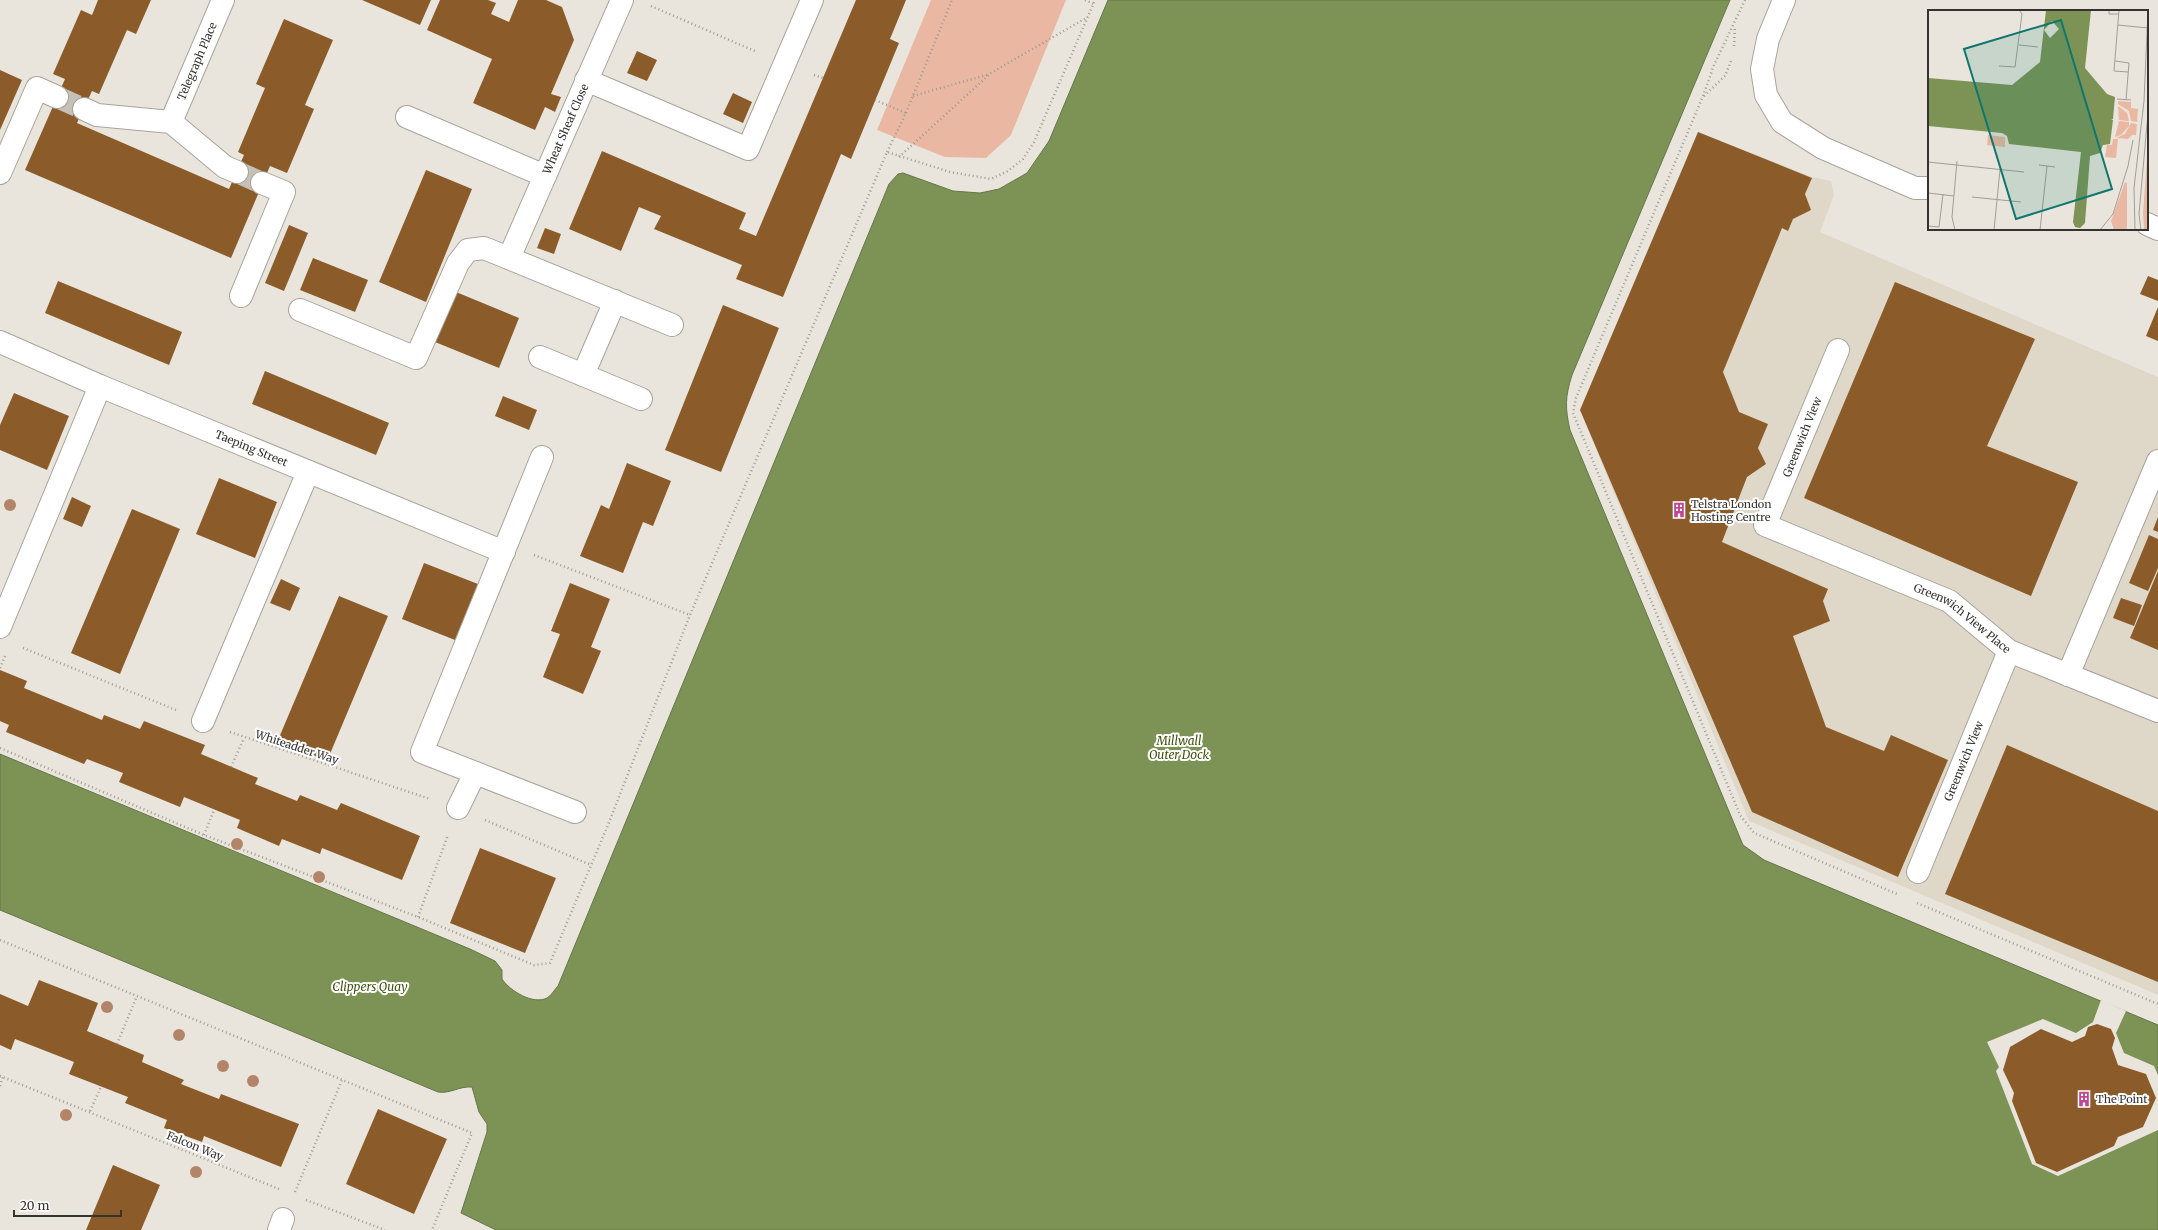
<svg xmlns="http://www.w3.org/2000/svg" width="2158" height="1230" font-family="Merriweather,serif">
  <rect width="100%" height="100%" fill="#e9e5dc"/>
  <path fill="#dfd8c9" d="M 1698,132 L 1812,177 L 1831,181 L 1834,195 L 1820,232 L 2158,377 L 2158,995 L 1749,821 L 1580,410 Z"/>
  <path fill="#eab8a2" d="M 931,0 L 1066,0 L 1011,135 L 986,158 L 945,157 L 877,130 Z"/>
  <path fill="#7c9355" stroke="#66764a" d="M 1108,0 L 1730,0 L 1572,375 C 1565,397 1565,408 1570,430 L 1743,845 L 1764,860 L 2158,1025 L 2158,1230 L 496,1230 L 461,1213 L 487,1132 L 487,1124 L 479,1112 L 472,1087 C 459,1086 450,1094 438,1092 L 0,910 L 0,754 L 470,949 L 495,961 L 502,970 L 502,979 C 510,991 533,1005 547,998 C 551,996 555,989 558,986 L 889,184 L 898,174 L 903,173 L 953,191 L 980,193 L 999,189 L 1027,173 L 1049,141 Z"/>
  <path fill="#e9e5dc" d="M 2101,1000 L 2126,1011 L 2116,1033 L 2124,1053 L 2154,1066 L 2158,1075 L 2158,1130 L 2058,1176 L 2032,1164 L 1996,1071 L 1999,1067 L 1987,1042 L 2043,1019 L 2076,1033 L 2093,1022 Z"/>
  <path fill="#8b5c29" d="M 98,0 L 151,0 L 136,34 L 127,30 L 99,94 L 92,91 L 77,123 L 229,189 L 244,155 L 238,152 L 265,88 L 256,84 L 284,19 L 333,40 L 305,105 L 314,109 L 287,173 L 270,166 L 231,258 L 25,170 L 65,79 L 53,74 L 81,10 L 92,15 Z
    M 362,0 L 431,0 L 420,25 Z
    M 440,0 L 488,0 L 496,3 L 491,14 L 509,22 L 518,0 L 546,0 L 562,7 L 574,40 L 551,94 L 561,97 L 555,112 L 545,107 L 535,130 L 473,103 L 492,59 L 427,30 Z
    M 856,0 L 906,0 L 890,39 L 899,43 L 851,159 L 841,154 L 783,297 L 736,279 L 742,265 L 654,229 L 661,216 L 639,207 L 621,251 L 569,229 L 602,151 L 746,213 L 739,229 L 756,236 Z
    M 637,51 L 657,60 L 647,81 L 627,73 Z
    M 0,70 L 22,80 L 0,130 Z
    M 733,93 L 752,102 L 743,123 L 723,114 Z
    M 1698,132 L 1812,178 L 1805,194 L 1811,210 L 1793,219 L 1788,231 L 1782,228 L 1723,372 L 1739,412 L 1768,424 L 1758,448 L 1766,464 L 1747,477 L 1722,542 L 1828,589 L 1823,601 L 1830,621 L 1793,636 L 1826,727 L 1884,751 L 1891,735 L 1948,760 L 1898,877 L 1752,812 L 1580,410 Z
    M 426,170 L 472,189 L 426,302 L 379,282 Z
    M 289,225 L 308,233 L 284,291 L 265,283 Z
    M 545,228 L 561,234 L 554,254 L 537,248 Z
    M 313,258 L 368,280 L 355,312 L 300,290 Z
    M 2148,276 L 2158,280 L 2158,301 L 2140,294 Z
    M 58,281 L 182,332 L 169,365 L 45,313 Z
    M 1895,282 L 2035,339 L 1987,446 L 2078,482 L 2031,596 L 1804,498 Z
    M 456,292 L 519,318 L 499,368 L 435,342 Z
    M 723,305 L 779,328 L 721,472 L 665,450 Z
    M 2158,307 L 2158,341 L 2146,336 Z
    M 265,371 L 389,423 L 376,455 L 252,404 Z
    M 14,393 L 69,416 L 47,470 L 0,450 L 0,425 Z
    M 503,396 L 537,410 L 529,430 L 495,416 Z
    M 627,463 L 671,481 L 653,526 L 643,522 L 623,573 L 580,556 L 601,505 L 609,509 Z
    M 219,478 L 277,502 L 255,558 L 196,534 Z
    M 72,497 L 91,506 L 82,527 L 63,519 Z
    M 132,509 L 180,529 L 120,674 L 71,653 Z
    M 2158,517 L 2158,532 L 2153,530 Z
    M 2149,535 L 2158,539 L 2158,568 L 2148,591 L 2129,583 Z
    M 424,563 L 478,584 L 455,640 L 402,619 Z
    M 2158,571 L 2158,650 L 2130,638 Z
    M 281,579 L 300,588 L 290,611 L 270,603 Z
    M 570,583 L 610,599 L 591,647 L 601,651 L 583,694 L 543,677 L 560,634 L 551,631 Z
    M 339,596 L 388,616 L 327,761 L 278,740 Z
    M 2121,598 L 2142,605 L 2134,626 L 2113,618 Z
    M 0,670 L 27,681 L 24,688 L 102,720 L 104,715 L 140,729 L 144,721 L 205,745 L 201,754 L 258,778 L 255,784 L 297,801 L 300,795 L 337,810 L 341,803 L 420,836 L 402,880 L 322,848 L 320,854 L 282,839 L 279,846 L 237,828 L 240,820 L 184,797 L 180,807 L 119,782 L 123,773 L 87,759 L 84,764 L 6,732 L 9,725 L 0,721 Z
    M 2007,745 L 2158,811 L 2158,982 L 1945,894 Z
    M 480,848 L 556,878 L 525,953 L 450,923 Z
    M 39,980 L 98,1003 L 87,1031 L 144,1055 L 142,1062 L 184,1080 L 181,1084 L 219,1099 L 221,1094 L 299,1124 L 281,1167 L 204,1136 L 202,1142 L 164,1128 L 167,1120 L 125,1103 L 128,1097 L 69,1074 L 74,1062 L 15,1039 L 11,1050 L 0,1045 L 0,994 L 28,1006 Z
    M 2097,1024 L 2111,1029 L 2115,1038 L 2112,1048 L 2118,1065 L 2146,1074 L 2156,1098 L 2143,1127 L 2118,1137 L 2114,1146 L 2057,1172 L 2036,1163 L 2012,1101 L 2014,1093 L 2003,1070 L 2010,1047 L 2041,1029 L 2072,1042 L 2085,1036 L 2088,1027 Z
    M 378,1109 L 447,1139 L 414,1214 L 346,1184 Z
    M 113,1165 L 160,1185 L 141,1230 L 86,1230 Z"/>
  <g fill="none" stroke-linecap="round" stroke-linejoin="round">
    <path stroke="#c5c1b9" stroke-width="22" stroke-dasharray="22 11" stroke-linecap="butt" d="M 57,97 L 84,109
      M 237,172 L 262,183"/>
    <g stroke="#a8a49c" stroke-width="24">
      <g id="minor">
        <path d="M 1784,0 L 1768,39 L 1762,69 L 1766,95 L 1782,122 L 1823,148 L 1915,188 L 1929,188"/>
        <path d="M 586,80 L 748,149 L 812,0"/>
        <path d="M 84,109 L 97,115 L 171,122 L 225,167 L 237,172"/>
        <path d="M 407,117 L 545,176"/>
        <path id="s1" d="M 171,122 L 223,0"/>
        <path d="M 0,173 L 37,88 L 57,97"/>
        <path d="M 2147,224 L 2158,229"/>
        <path id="s2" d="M 509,258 L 622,0"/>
        <path d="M 241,296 L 284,192 L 262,183"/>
        <path d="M 300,310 L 416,358 L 458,263 L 468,250 L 484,248 L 672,325"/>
        <path id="s3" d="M 0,342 L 100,386 L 504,552"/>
        <path id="s4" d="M 1838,350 L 1765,525 L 1949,601 L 2009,651 L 2158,711"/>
        <path d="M 540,357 L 641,399"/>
        <path d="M 583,375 L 615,301"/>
        <path d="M 542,457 L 422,752 L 575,812"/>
        <path d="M 0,627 L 100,386"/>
        <path d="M 2068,675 L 2158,461"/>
        <path d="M 203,721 L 308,472"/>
        <path d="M 458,808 L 475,773"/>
        <path id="s5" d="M 1918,872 L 2009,651"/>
        <path d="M 279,1230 L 283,1219"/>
      </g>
    </g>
    <path stroke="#9d9b94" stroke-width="2.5" stroke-dasharray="1 3" stroke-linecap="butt" d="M 1085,0 L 1094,4
      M 1745,0 L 1714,65 L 1703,96 L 1576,398 L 1573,413 L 1740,815 L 1754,833 L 1897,894
      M 651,6 L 757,52
      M 1734,46 L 1735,27
      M 814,75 L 823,78
      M 913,96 L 990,74
      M 1704,96 L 1725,76 L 1731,61
      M 875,100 L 906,113 L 887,152
      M 906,113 L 952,0
      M 899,157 L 991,73 L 1088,17
      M 534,555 L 690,615
      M 23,648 L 176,710
      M 0,668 L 5,656
      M 230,732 L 430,799
      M 0,748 L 204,835 L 418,917 L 534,965 L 550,963 L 608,825 L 690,615 L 887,152 L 950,172 L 991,179 L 1008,171 L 1023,159 L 1034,142 L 1095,0
      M 231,767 L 244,738
      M 485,820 L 591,865
      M 204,835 L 214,810
      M 1917,903 L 2158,1004
      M 418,917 L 448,835
      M 0,940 L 472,1133 L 432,1230
      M 117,1044 L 137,996
      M 0,1076 L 279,1189
      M 0,1086 L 3,1077
      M 90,1111 L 101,1087
      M 295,1192 L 342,1080
      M 306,1200 L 385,1230"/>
    <use href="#minor" stroke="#fff" stroke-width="22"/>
  </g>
  <g fill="#b38568">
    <circle cx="10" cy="505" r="6"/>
    <circle cx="237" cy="844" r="6"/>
    <circle cx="319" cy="877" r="6"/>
    <circle cx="107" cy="1007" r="6"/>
    <circle cx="179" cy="1035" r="6"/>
    <circle cx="223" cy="1066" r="6"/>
    <circle cx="253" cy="1081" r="6"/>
    <circle cx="66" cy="1115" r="6"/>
    <circle cx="196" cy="1172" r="6"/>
  </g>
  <defs>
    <g id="building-bare" transform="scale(1.2)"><path d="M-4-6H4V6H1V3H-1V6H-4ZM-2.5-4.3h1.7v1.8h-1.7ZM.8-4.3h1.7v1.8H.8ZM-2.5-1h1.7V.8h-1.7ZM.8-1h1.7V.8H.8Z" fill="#c14595" stroke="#fff" stroke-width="2.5" paint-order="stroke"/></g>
  </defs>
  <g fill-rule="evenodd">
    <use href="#building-bare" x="1679" y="510"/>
    <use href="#building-bare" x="2084" y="1099"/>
  </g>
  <g text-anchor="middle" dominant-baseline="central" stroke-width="4" stroke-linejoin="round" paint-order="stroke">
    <g font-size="11" fill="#34332f" stroke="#fff">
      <text stroke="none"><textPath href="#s1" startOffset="66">Telegraph Place</textPath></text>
      <text stroke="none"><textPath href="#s2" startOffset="141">Wheat Sheaf Close</textPath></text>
      <text transform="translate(1802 437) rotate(-68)">Greenwich View</text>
      <text stroke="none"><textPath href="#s3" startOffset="273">Taeping Street</textPath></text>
      <text stroke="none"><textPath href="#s4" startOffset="409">Greenwich View Place</textPath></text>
      <text transform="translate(297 747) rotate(18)">Whiteadder Way</text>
      <text stroke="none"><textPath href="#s5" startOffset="120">Greenwich View</textPath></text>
      <text transform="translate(195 1146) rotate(22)">Falcon Way</text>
    </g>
    <g font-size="11" fill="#34332f" stroke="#fff" text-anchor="start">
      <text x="1691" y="504">Telstra London<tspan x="1691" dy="13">Hosting Centre</tspan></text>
      <text x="2096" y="1099">The Point</text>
    </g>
    <g font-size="12" font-style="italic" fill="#3e530c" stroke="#fff">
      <text x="1179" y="740">Millwall<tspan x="1179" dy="14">Outer Dock</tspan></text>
      <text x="370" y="986">Clippers Quay</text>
    </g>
  </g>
  <g transform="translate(1928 10)">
    <rect width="220" height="220" fill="#e9e5dc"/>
    <path d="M 190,91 L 203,92 L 203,98 L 210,99 L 209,112 L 203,111 L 201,101 L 190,94 ZM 190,96 L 199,103 L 201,111 L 191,110 ZM 191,111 L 201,112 L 201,116 L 193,125 L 187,127 ZM 203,113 L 209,114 L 208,125 L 204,125 L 200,129 L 188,128 L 197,124 ZM 60,125 L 77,127 L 77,137 L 59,135 ZM 185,129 L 190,129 L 188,148 L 177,147 L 179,135 L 184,135 ZM 220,135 L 220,220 L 216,220 L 215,203 ZM 197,172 L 199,173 L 199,220 L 186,220 L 183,211 Z" fill="#eab8a2"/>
    <path d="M 118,0 L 163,0 L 157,58 L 179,84 L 187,87 L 185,109 L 183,109 L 185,110 L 182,134 L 175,135 L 172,143 L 162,146 L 157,213 L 152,218 L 147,217 L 145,212 L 153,142 L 81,134 L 79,126 L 74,123 L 0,116 L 0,68 L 84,75 L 112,52 Z" fill="#7c9355"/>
    <path d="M 124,11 L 131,19 L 122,28 L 116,20 Z" fill="#e9e5dc"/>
    <path fill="none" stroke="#a19e97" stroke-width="1" d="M 181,0 L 181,4 L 191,4M 191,0 L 186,61 L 200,62M 190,15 L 220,18M 91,35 L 110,37M 187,51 L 201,53 L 198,90M 71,56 L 87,57 L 94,4 L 91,0M 189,89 L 203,90M 0,152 L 96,162M 111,155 L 127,157M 0,183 L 26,186M 44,187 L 93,192M 0,216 L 11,217 L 15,184M 27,220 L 24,207 L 29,151M 66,220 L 72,160M 112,220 L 119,156M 172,220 L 185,204 L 200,156 L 205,130M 207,220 L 206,178 L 216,91 L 220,0M 213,220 L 211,204 L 220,103"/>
    <path fill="#0f766e" fill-opacity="0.15" stroke="#0f766e" stroke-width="2" d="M 133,10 L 184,179 L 88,209 L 36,39 Z"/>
    <rect width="220" height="220" fill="none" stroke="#34332f" stroke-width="2"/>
  </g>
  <path d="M14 1210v6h107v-6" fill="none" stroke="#34332f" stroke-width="2"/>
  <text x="20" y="1210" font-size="12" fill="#34332f" stroke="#ffffff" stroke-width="3" paint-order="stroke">20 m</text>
</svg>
